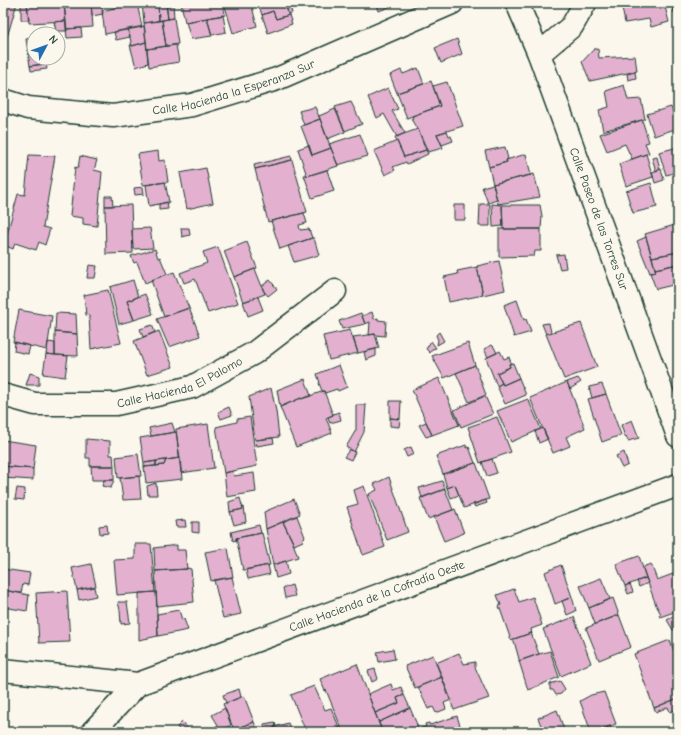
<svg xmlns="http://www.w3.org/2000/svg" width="681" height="735" font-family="'Comic Neue',sans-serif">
  <rect width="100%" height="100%" fill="#fbf7ec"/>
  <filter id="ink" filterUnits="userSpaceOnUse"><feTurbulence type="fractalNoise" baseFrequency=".025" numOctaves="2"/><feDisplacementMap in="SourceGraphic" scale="8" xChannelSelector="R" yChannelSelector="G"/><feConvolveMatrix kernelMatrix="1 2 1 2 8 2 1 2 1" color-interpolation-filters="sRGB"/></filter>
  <g filter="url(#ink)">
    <path fill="#e3b1cf" stroke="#1f3d34" d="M 3,3 L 17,3 L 3,51 Z
      M 21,3 L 27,3 L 29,20 L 21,20 Z
      M 27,3 L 64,3 L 66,21 L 29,23 Z
      M 64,3 L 91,3 L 93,27 L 66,29 Z
      M 91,3 L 101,3 L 103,14 L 92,16 Z
      M 135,3 L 137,3 L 142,27 L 105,34 L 102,11 Z
      M 142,3 L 158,3 L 159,21 L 144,23 Z
      M 158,3 L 166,3 L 168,19 L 159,21 Z
      M 166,3 L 173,3 L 174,18 L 168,19 Z
      M 181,3 L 223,3 L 225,15 L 185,22 Z
      M 224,3 L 251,3 L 257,26 L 233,33 Z
      M 258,3 L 285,3 L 289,15 L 276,19 L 273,11 L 262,15 Z
      M 285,3 L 289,3 L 292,13 L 288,14 Z
      M 376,3 L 399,3 L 379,11 Z
      M 621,3 L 664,3 L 669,22 L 651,27 L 649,19 L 625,23 Z
      M 672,3 L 678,3 L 678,12 L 674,13 Z
      M 273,11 L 276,19 L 289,15 L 292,24 L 268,33 L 262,15 Z
      M 223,15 L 226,32 L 212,35 L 207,18 Z
      M 174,18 L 178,44 L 166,46 L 162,20 Z
      M 207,18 L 212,36 L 191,39 L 186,22 Z
      M 162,20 L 166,46 L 147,49 L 144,23 Z
      M 66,21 L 67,31 L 56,31 L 54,22 Z
      M 144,26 L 146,42 L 132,46 L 128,29 Z
      M 81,28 L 82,37 L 67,38 L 66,29 Z
      M 128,29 L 130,37 L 116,40 L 114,32 Z
      M 34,38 L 34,58 L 51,58 L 52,62 L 30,66 L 26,39 Z
      M 457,39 L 462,54 L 441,63 L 435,48 Z
      M 146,42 L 148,63 L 136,67 L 130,45 L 132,45 L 132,46 Z
      M 176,45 L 179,62 L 149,67 L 147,49 Z
      M 594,49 L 598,49 L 599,58 L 635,56 L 637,71 L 590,81 L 582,62 Z
      M 46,64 L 47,69 L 31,71 L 30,66 Z
      M 418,68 L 424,84 L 397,93 L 390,75 L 401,70 L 403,74 Z
      M 635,72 L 636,78 L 628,80 L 627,74 Z
      M 431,81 L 440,106 L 407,118 L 397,93 Z
      M 447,82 L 463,126 L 437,134 L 443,148 L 428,152 L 418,129 L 417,129 L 411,119 L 413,118 L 412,116 L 440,106 L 433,86 Z
      M 624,85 L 628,100 L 641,99 L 645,119 L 603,131 L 599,110 L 609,107 L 606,91 Z
      M 388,88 L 398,109 L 392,111 L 405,133 L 397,137 L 384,114 L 377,118 L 368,97 Z
      M 351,102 L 362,124 L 345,131 L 335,107 Z
      M 315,107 L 320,119 L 304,125 L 299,111 Z
      M 671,107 L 676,121 L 678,120 L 678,128 L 654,136 L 647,114 Z
      M 335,109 L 345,132 L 327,139 L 319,116 Z
      M 320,119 L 331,148 L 312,155 L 301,126 Z
      M 642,120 L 649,142 L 645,143 L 649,153 L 632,159 L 625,144 L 607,151 L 600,134 Z
      M 418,129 L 426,150 L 404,157 L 395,137 Z
      M 447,131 L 449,136 L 451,136 L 453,141 L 442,145 L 437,134 Z
      M 360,134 L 368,156 L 338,165 L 329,144 Z
      M 397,141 L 404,157 L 426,150 L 428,154 L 407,164 L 406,162 L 393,167 L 395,170 L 385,175 L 374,151 Z
      M 309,145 L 312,155 L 331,148 L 338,166 L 307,176 L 298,149 Z
      M 505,147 L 508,159 L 506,160 L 507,162 L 489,167 L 485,151 Z
      M 678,147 L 678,172 L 666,175 L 659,152 Z
      M 158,151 L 159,161 L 165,160 L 168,182 L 143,185 L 138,154 Z
      M 526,154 L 531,175 L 493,184 L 489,167 L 507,162 L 506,160 Z
      M 646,154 L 653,177 L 626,186 L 619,164 Z
      M 29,155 L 55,156 L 43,227 L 50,229 L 45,245 L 39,242 L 36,250 L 15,243 L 13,249 L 4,245 L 18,194 L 25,195 Z
      M 80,156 L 97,160 L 94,170 L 102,172 L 97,226 L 83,224 L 83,218 L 70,216 L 75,167 L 78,168 Z
      M 291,156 L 292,160 L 255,169 L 254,165 Z
      M 657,157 L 660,169 L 656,171 L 652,158 Z
      M 292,160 L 307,212 L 268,222 L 255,169 Z
      M 206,168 L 213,203 L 187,209 L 180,173 Z
      M 661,169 L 664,180 L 655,183 L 652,172 Z
      M 327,170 L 334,191 L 312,198 L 304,175 L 306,175 L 307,176 Z
      M 534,174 L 540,197 L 498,204 L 493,184 Z
      M 165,182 L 169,202 L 149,206 L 146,185 Z
      M 651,183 L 657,207 L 633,213 L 626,191 Z
      M 493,184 L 497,200 L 488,203 L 482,187 Z
      M 143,187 L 144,194 L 135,195 L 134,188 Z
      M 105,196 L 112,196 L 113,206 L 105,206 Z
      M 167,202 L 168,209 L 159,210 L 159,204 Z
      M 480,204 L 490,204 L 490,226 L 479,226 Z
      M 492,204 L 502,205 L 503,226 L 493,227 Z
      M 131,205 L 133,253 L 106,254 L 105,206 Z
      M 454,205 L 465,205 L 465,220 L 454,220 Z
      M 502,205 L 540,205 L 542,216 L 541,229 L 503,229 Z
      M 304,213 L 307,223 L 299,225 L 300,230 L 309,229 L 312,238 L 280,249 L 271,221 Z
      M 678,224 L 678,252 L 652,257 L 645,234 Z
      M 150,228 L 153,248 L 133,249 L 132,229 Z
      M 181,228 L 189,228 L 190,235 L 182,237 Z
      M 499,229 L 541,229 L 541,251 L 535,251 L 534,256 L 499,257 Z
      M 646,237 L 656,272 L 650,273 L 637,241 Z
      M 312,238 L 314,238 L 319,255 L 294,262 L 288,246 Z
      M 247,242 L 257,268 L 234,277 L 224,251 Z
      M 218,247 L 238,303 L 208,313 L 195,279 L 184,283 L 180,273 L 207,263 L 203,252 Z
      M 155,249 L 158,258 L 160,257 L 167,274 L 145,283 L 137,262 L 134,263 L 131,256 Z
      M 678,252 L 678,264 L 655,269 L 652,257 Z
      M 564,254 L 566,268 L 560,269 L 556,255 Z
      M 499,261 L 505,290 L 483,295 L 477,266 Z
      M 678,264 L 678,280 L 676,281 L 677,284 L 656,289 L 650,273 L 656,272 L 655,269 Z
      M 89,265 L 97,266 L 95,278 L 87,278 Z
      M 477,267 L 483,295 L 449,302 L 444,277 L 458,274 L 457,271 Z
      M 255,269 L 265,294 L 243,302 L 234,277 Z
      M 174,272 L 189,308 L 164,317 L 151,280 Z
      M 133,280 L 138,297 L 127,301 L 134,320 L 119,324 L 110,287 Z
      M 270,280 L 277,289 L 268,296 L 263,290 L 262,286 Z
      M 108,290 L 121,343 L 91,349 L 89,316 L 86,315 L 84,295 Z
      M 145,294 L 153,314 L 134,320 L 127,301 Z
      M 258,297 L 263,310 L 248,316 L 243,302 Z
      M 517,300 L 524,320 L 526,319 L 531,332 L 514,337 L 504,305 Z
      M 189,308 L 200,336 L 169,347 L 157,319 Z
      M 19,310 L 52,316 L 47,350 L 13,342 Z
      M 372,312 L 374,319 L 378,318 L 378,320 L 386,321 L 385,336 L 375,335 L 375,334 L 369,335 L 370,322 L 365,324 L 362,316 Z
      M 56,313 L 76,314 L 77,334 L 55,332 Z
      M 361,313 L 365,324 L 342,329 L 339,321 Z
      M 549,323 L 551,332 L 546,334 L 542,324 Z
      M 581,323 L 597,367 L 564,379 L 546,334 Z
      M 152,325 L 155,332 L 143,337 L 140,329 Z
      M 350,330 L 358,353 L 329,360 L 323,336 Z
      M 159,331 L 173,367 L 147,375 L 134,341 Z
      M 55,332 L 77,334 L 78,356 L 55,355 Z
      M 439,332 L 444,341 L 437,345 L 438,340 L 436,335 Z
      M 375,334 L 379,348 L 358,353 L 353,337 Z
      M 431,341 L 436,348 L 432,349 L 430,353 L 426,349 Z
      M 15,342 L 30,346 L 28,354 L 14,351 Z
      M 48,342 L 55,343 L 55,355 L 46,354 Z
      M 468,343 L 475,365 L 444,378 L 432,356 Z
      M 492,345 L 494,347 L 497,353 L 488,357 L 484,349 Z
      M 376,349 L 376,356 L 366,360 L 364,352 Z
      M 500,351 L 504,359 L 509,357 L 511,363 L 509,364 L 510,367 L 497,373 L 502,383 L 497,386 L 486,358 Z
      M 46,354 L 68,356 L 65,377 L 43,374 Z
      M 513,363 L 519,378 L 503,385 L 497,373 L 510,367 L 509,364 Z
      M 339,365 L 347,387 L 338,391 L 337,389 L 325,393 L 324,391 L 322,391 L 319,383 L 320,383 L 317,374 Z
      M 475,365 L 486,395 L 469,402 L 456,373 Z
      M 30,373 L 39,376 L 39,385 L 26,385 Z
      M 439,378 L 459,425 L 432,435 L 412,390 Z
      M 519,378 L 526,395 L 505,404 L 497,386 L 502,383 L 503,385 Z
      M 578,378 L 581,382 L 570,389 L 567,382 Z
      M 305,379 L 311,396 L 301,399 L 301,398 L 280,407 L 277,390 Z
      M 567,382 L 585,428 L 566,437 L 570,446 L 553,453 L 530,398 Z
      M 602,384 L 606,394 L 592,398 L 589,387 Z
      M 271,388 L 276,411 L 279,437 L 255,440 L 249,397 Z
      M 324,391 L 333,415 L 326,418 L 332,433 L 296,447 L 280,407 L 301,398 L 301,399 Z
      M 606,394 L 621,435 L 602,442 L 588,399 Z
      M 485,396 L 493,414 L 461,427 L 454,410 Z
      M 528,399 L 541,429 L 511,442 L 497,411 Z
      M 390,401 L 401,401 L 400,419 L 390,418 Z
      M 356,405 L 366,405 L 364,432 L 354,452 L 346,447 L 356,430 Z
      M 229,407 L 232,415 L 221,419 L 218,412 Z
      M 339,412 L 341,420 L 330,423 L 328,417 L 333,415 L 333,414 Z
      M 250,417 L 257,466 L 224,473 L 216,427 L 237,422 L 237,419 Z
      M 497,417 L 511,452 L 480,463 L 468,427 Z
      M 390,418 L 400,419 L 399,427 L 390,426 Z
      M 632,420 L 639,438 L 628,441 L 626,436 L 625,437 L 621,425 Z
      M 426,422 L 432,435 L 426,437 L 419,425 Z
      M 172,423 L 175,432 L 151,436 L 149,428 Z
      M 208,424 L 214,468 L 181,473 L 176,429 Z
      M 543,428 L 548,439 L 539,443 L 535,431 Z
      M 176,432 L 180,458 L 144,463 L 140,438 Z
      M 273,438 L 274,443 L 257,446 L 256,440 Z
      M 86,439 L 110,441 L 110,455 L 113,455 L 114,466 L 90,466 L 90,458 L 86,458 Z
      M 3,440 L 36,445 L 33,469 L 3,466 Z
      M 466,445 L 467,448 L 469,447 L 475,463 L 443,474 L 436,456 Z
      M 411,447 L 414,454 L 407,457 L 404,450 Z
      M 350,449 L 355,452 L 351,460 L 344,457 Z
      M 624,452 L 628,465 L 622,468 L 616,456 Z
      M 138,454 L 141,476 L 118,478 L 116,457 Z
      M 180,458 L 182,479 L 146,483 L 144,467 L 164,465 L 166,460 Z
      M 492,459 L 497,473 L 487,476 L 482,462 Z
      M 166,460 L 164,465 L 156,466 L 156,461 Z
      M 156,461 L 156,466 L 144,467 L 144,463 Z
      M 475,463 L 476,463 L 489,499 L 464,508 L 455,485 L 447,488 L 443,474 Z
      M 3,466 L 33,469 L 33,480 L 3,478 Z
      M 91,466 L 114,466 L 114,480 L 92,480 Z
      M 233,471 L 234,476 L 254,473 L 256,492 L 227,497 L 224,473 Z
      M 139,476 L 141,499 L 123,500 L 120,478 Z
      M 389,477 L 408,532 L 387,540 L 369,494 L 377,490 L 374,484 Z
      M 104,480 L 114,480 L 111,488 L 102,486 Z
      M 442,481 L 445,489 L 422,498 L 419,488 Z
      M 156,483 L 157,495 L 148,495 L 147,486 Z
      M 455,485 L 459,495 L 451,498 L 447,488 Z
      M 364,486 L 385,547 L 363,555 L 347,507 L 358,504 L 354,490 Z
      M 17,488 L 25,489 L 24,500 L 15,499 Z
      M 445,489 L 453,510 L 428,519 L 420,498 Z
      M 240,498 L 243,509 L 230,512 L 229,502 Z
      M 294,499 L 300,514 L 266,529 L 264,512 Z
      M 486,500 L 487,503 L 475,507 L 473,504 Z
      M 243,507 L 244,507 L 246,522 L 234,525 L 230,512 L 243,509 Z
      M 455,509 L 464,533 L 444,541 L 434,517 Z
      M 297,516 L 305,537 L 302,539 L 303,541 L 294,545 L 283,522 Z
      M 185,520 L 186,527 L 176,527 L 175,521 Z
      M 192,522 L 199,522 L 199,533 L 192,532 Z
      M 283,522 L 292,540 L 298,557 L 273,565 L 266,529 Z
      M 107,525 L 108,533 L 100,534 L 99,526 Z
      M 259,525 L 261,533 L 236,538 L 236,540 L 233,541 L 231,532 Z
      M 262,533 L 270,565 L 243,570 L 236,538 Z
      M 135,544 L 151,544 L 155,592 L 117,595 L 114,560 L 135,559 Z
      M 177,545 L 177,550 L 185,550 L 187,569 L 155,571 L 154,548 Z
      M 228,548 L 233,577 L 211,581 L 205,552 Z
      M 639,556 L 646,578 L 625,586 L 616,564 Z
      M 286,561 L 289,574 L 276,578 L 273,565 Z
      M 91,564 L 96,586 L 77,590 L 72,568 Z
      M 651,564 L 657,580 L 678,572 L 678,629 L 673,630 L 667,620 L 676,615 L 674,612 L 660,617 L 659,615 L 661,614 L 656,605 L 643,569 L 645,566 Z
      M 268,565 L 270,574 L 248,579 L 246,570 Z
      M 561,565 L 572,597 L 555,604 L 545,572 Z
      M 187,568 L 191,569 L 194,602 L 157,606 L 155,571 L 187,569 Z
      M 3,569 L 30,573 L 28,585 L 23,584 L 21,593 L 3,590 Z
      M 232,577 L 241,614 L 223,618 L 214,580 Z
      M 601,578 L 610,599 L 589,608 L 580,586 Z
      M 646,578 L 648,583 L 639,587 L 637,581 Z
      M 630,584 L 633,592 L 628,594 L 625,586 Z
      M 292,585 L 295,596 L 285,598 L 283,588 Z
      M 94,587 L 96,596 L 79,600 L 77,590 Z
      M 514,589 L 519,602 L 533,597 L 542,625 L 531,629 L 532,634 L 531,633 L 511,640 L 499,606 L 501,605 L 497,595 Z
      M 3,590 L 29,595 L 27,611 L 3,607 Z
      M 67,591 L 70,642 L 39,643 L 36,593 Z
      M 156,592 L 158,636 L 139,640 L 139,593 Z
      M 572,597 L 576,611 L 567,615 L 562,601 Z
      M 613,598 L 619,615 L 595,624 L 589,608 Z
      M 118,602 L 127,602 L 130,623 L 121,624 L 120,610 Z
      M 179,610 L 182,620 L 184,619 L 188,630 L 158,636 L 157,614 Z
      M 619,615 L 631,647 L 599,660 L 586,628 Z
      M 574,617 L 591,663 L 561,676 L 543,629 Z
      M 531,633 L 539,654 L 519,661 L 519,659 L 514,641 L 511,640 Z
      M 670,640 L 678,662 L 678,698 L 654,708 L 634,654 Z
      M 393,649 L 395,659 L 379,662 L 377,652 Z
      M 550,651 L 559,677 L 528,690 L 519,661 L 539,654 Z
      M 459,653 L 464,664 L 475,662 L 475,667 L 489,698 L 454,710 L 436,663 Z
      M 433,655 L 442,677 L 415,688 L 405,666 Z
      M 357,664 L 381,729 L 374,732 L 343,732 L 326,690 L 325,691 L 320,679 Z
      M 375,669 L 378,679 L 372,682 L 368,671 Z
      M 442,677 L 451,700 L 444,703 L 446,709 L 436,713 L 433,707 L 428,709 L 418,687 Z
      M 560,681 L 565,689 L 561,694 L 556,695 L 553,690 L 550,690 L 550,684 Z
      M 391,684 L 393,690 L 401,687 L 404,695 L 397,698 L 399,703 L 375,713 L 368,694 Z
      M 314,686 L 325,710 L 331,708 L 340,729 L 333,732 L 306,732 L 291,695 Z
      M 239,689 L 241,697 L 226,703 L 223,695 Z
      M 604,692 L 616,724 L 595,732 L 591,732 L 580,701 L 591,695 Z
      M 404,695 L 410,708 L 379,722 L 375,713 L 399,703 L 397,698 Z
      M 244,696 L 254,722 L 234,730 L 223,704 Z
      M 678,698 L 678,709 L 670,712 L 668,707 L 656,712 L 654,708 Z
      M 225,708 L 231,725 L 219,732 L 217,732 L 215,727 L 218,725 L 212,715 Z
      M 410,708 L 418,727 L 407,729 L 399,732 L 382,732 L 379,722 Z
      M 557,710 L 565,732 L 544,732 L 538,718 Z
      M 457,716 L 462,732 L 423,732 L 421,728 L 426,727 L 425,724 L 429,723 L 430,725 Z
      M 182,722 L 189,730 L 187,732 L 181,732 L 177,727 Z
      M 254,722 L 258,732 L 242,732 L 240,727 Z
      M 275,722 L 276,727 L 274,727 L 274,729 L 265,731 L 264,724 Z
      M 288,723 L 292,732 L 276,732 L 274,727 Z
      M 610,726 L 611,730 L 608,732 L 595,732 Z"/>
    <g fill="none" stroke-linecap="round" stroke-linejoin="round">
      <g stroke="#1f3d34" stroke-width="25">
        <g id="minor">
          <path id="s1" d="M 517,3 L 539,54 L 678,436"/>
          <path d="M 539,54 L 572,26 L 585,3"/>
          <path id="s2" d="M 3,100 L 28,108 L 113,116 L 192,105 L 277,79 L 452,3"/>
          <path id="s3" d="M 3,395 L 35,404 L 116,404 L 192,387 L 254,353 L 335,291"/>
          <path d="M 3,670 L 138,684"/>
          <path id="s4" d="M 92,732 L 138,684 L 678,485"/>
        </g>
      </g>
      <use href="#minor" stroke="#fbf7ec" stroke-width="22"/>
    </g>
  </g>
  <g text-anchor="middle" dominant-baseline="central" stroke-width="3.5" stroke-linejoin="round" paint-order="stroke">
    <g font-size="12" fill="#1f3d34" stroke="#fbf7ec">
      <text stroke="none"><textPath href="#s2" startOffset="236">Calle Hacienda la Esperanza Sur</textPath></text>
      <text stroke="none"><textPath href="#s1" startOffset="231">Calle Paseo de las Torres Sur</textPath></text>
      <text stroke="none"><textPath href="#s3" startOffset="182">Calle Hacienda El Palomo</textPath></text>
      <text stroke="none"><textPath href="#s4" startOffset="321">Calle Hacienda de la Cofradía Oeste</textPath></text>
    </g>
  </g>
  <rect width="681" height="735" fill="none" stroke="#fbf7ec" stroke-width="16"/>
  <rect x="8" y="8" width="665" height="719" fill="none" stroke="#1f3d34" stroke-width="1.5" filter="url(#ink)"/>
  <g transform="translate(46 46) rotate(49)"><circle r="19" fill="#fbf7ec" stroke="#a3ada2"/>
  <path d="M0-3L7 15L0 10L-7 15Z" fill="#1f6fb2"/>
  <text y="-6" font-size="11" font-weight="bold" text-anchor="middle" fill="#1f3d34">N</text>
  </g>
</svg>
